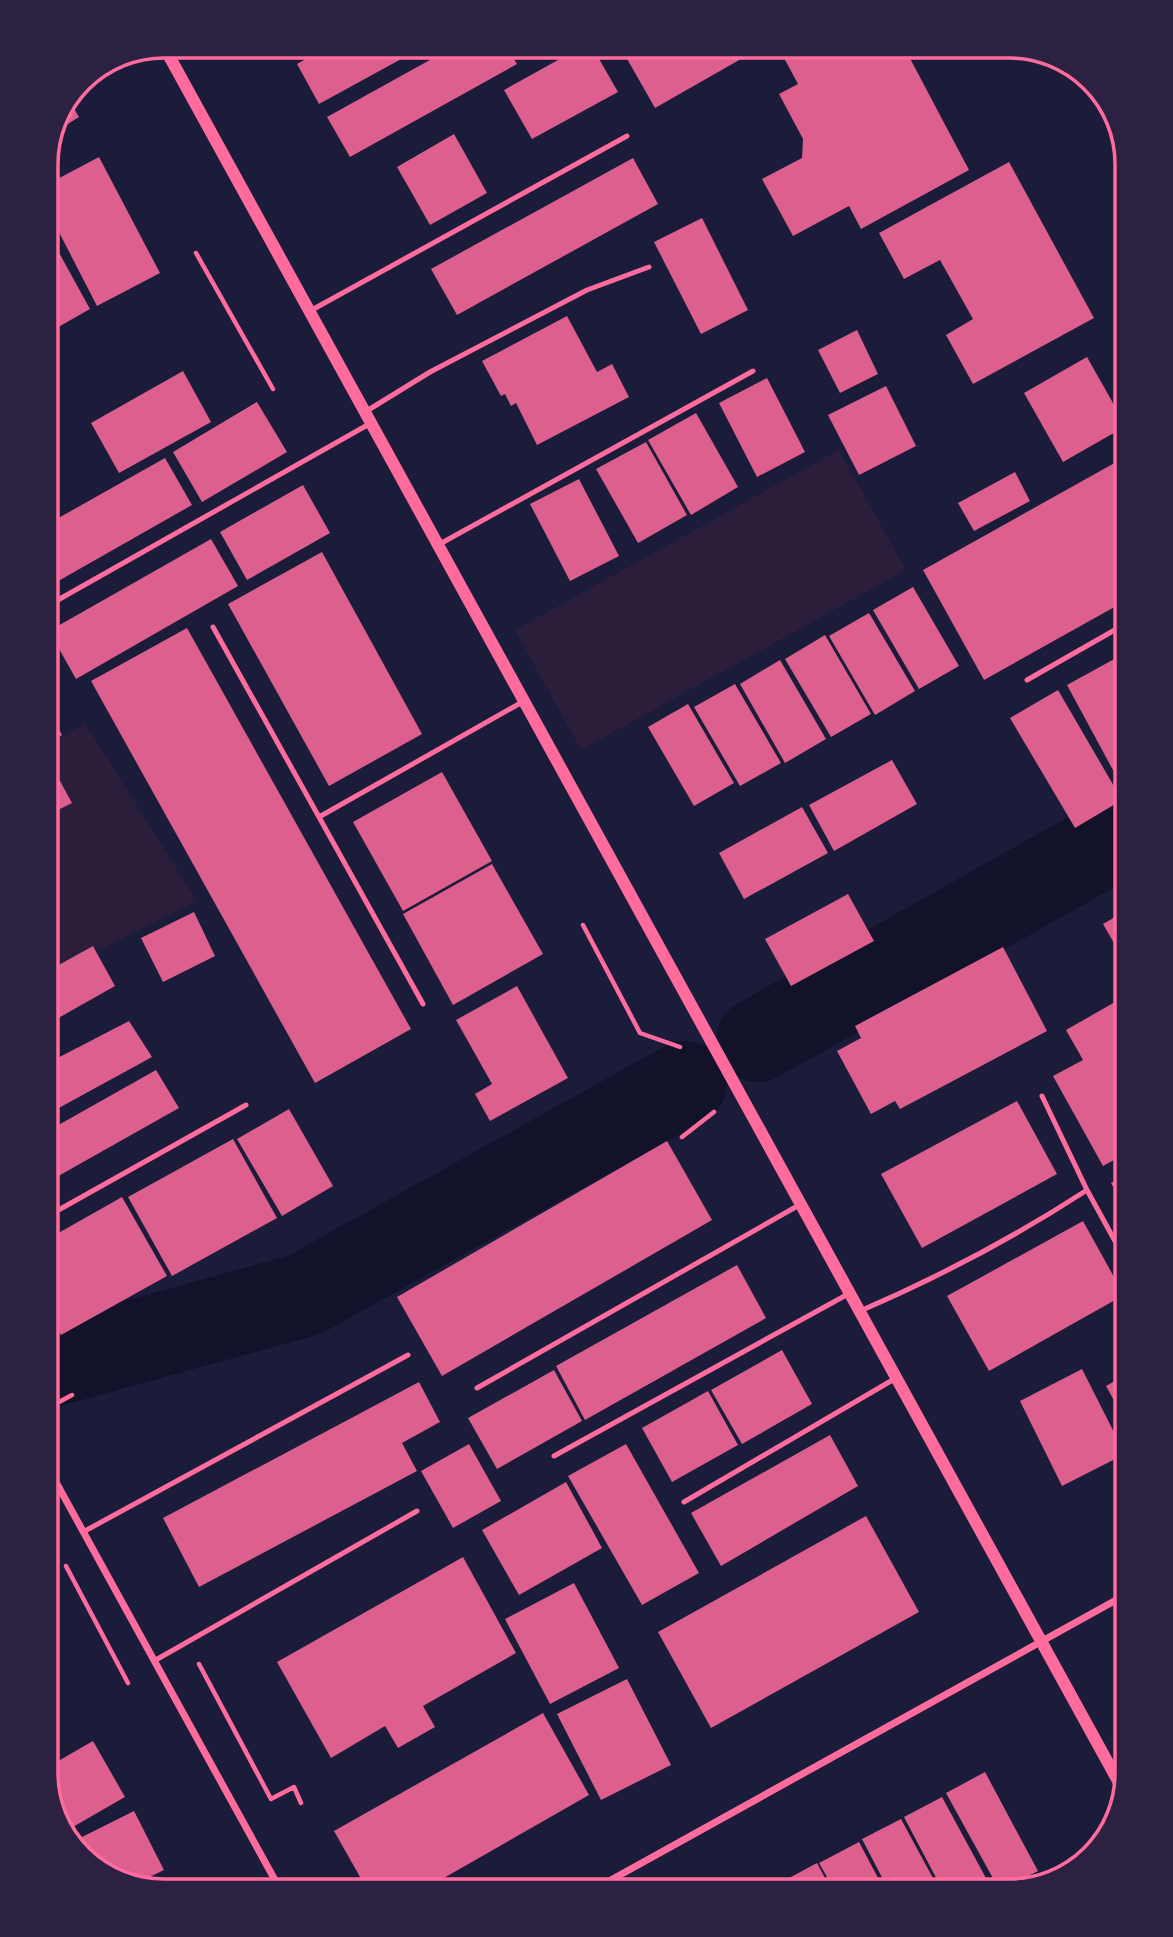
<svg xmlns="http://www.w3.org/2000/svg" width="1173" height="1937" font-family="Ubuntu,sans-serif">
  <rect width="100%" height="100%" fill="#1b1b3a"/>
  <path fill="#2a1e3b" d="M 839,450 L 906,570 L 581,750 L 515,630 Z
    M 85,723 L 197,901 L 103,948 L 92,946 L 46,972 L 46,746 Z"/>
  <g fill="none" stroke-linecap="round" stroke-linejoin="round">
    <path stroke="#12122b" stroke-width="84" d="M 758,1040 L 1127,832
      M 47,1366 L 304,1295 L 685,1083"/>
  </g>
  <path fill="#dd5f8e" d="M 904,47 L 969,170 L 861,229 L 849,206 L 793,236 L 762,179 L 802,158 L 803,139 L 779,94 L 798,84 L 783,56 L 798,48 Z
    M 745,48 L 748,55 L 655,108 L 622,50 Z
    M 576,50 L 594,50 L 618,92 L 532,139 L 504,90 Z
    M 446,51 L 509,51 L 517,64 L 350,157 L 327,117 Z
    M 318,52 L 414,52 L 319,104 L 297,64 Z
    M 70,102 L 79,117 L 58,130 L 62,120 Z
    M 454,134 L 487,193 L 430,225 L 397,167 Z
    M 99,157 L 160,273 L 97,306 L 46,207 L 46,185 Z
    M 633,158 L 658,204 L 457,315 L 431,269 Z
    M 1009,162 L 1094,318 L 973,384 L 946,335 L 973,319 L 940,260 L 904,279 L 879,233 Z
    M 702,218 L 748,310 L 701,334 L 654,242 Z
    M 46,229 L 90,309 L 46,334 Z
    M 567,316 L 597,372 L 612,364 L 629,397 L 537,445 L 516,403 L 511,406 L 505,394 L 501,396 L 482,361 Z
    M 857,330 L 878,374 L 840,393 L 818,350 Z
    M 1087,357 L 1126,426 L 1063,462 L 1024,393 Z
    M 183,371 L 211,422 L 119,473 L 91,423 Z
    M 767,378 L 805,452 L 757,477 L 719,403 Z
    M 886,386 L 916,446 L 859,475 L 828,415 Z
    M 257,402 L 287,452 L 202,502 L 173,452 Z
    M 696,413 L 738,487 L 691,515 L 648,440 Z
    M 646,442 L 687,515 L 638,543 L 596,469 Z
    M 1127,456 L 1127,600 L 984,680 L 923,570 Z
    M 165,458 L 192,505 L 46,588 L 46,525 Z
    M 1015,472 L 1030,501 L 974,531 L 958,503 Z
    M 579,479 L 619,556 L 570,581 L 530,504 Z
    M 303,485 L 330,533 L 247,580 L 220,532 Z
    M 211,539 L 238,586 L 76,679 L 49,631 Z
    M 322,552 L 422,734 L 329,786 L 228,604 Z
    M 913,587 L 959,666 L 919,689 L 873,610 Z
    M 869,613 L 915,691 L 875,715 L 829,636 Z
    M 187,628 L 411,1029 L 315,1083 L 91,681 Z
    M 825,635 L 871,714 L 831,737 L 785,659 Z
    M 1127,652 L 1127,796 L 1067,685 Z
    M 780,660 L 826,739 L 785,763 L 740,684 Z
    M 735,684 L 781,763 L 740,786 L 694,707 Z
    M 1058,690 L 1122,800 L 1075,828 L 1010,718 Z
    M 688,704 L 734,783 L 694,806 L 648,727 Z
    M 46,705 L 62,735 L 46,744 Z
    M 892,760 L 917,804 L 834,851 L 809,805 Z
    M 53,768 L 72,803 L 52,813 L 46,801 L 46,771 Z
    M 442,772 L 492,861 L 403,911 L 353,822 Z
    M 802,807 L 828,853 L 744,899 L 719,853 Z
    M 492,864 L 543,954 L 453,1005 L 403,914 Z
    M 848,894 L 874,941 L 791,986 L 765,939 Z
    M 1127,910 L 1127,966 L 1103,924 Z
    M 194,912 L 215,956 L 163,982 L 141,938 Z
    M 93,946 L 115,986 L 46,1025 L 46,972 Z
    M 1003,947 L 1047,1031 L 900,1109 L 895,1101 L 871,1114 L 837,1051 L 861,1038 L 855,1026 Z
    M 517,986 L 568,1078 L 490,1121 L 475,1094 L 492,1084 L 456,1020 Z
    M 1115,1002 L 1127,1024 L 1127,1153 L 1103,1166 L 1053,1076 L 1083,1060 L 1066,1030 Z
    M 129,1021 L 152,1057 L 46,1115 L 46,1064 Z
    M 156,1070 L 179,1108 L 46,1183 L 46,1132 Z
    M 1017,1101 L 1057,1174 L 922,1248 L 881,1174 Z
    M 289,1109 L 333,1186 L 282,1216 L 237,1139 Z
    M 233,1139 L 277,1218 L 172,1276 L 128,1197 Z
    M 667,1141 L 712,1220 L 442,1376 L 397,1297 Z
    M 1127,1174 L 1127,1212 L 1111,1183 Z
    M 122,1197 L 167,1276 L 61,1335 L 46,1308 L 46,1240 Z
    M 1083,1221 L 1124,1295 L 989,1371 L 947,1296 Z
    M 737,1265 L 766,1318 L 585,1420 L 556,1366 Z
    M 782,1350 L 812,1404 L 742,1444 L 711,1390 Z
    M 1082,1369 L 1125,1454 L 1062,1486 L 1020,1401 Z
    M 554,1370 L 582,1421 L 497,1469 L 468,1418 Z
    M 1127,1374 L 1127,1424 L 1106,1386 Z
    M 419,1382 L 440,1422 L 402,1443 L 417,1471 L 199,1587 L 163,1518 Z
    M 708,1391 L 738,1445 L 672,1482 L 642,1428 Z
    M 830,1435 L 858,1486 L 721,1566 L 691,1513 Z
    M 469,1444 L 501,1501 L 453,1528 L 421,1471 Z
    M 626,1444 L 699,1573 L 642,1605 L 568,1476 Z
    M 566,1482 L 602,1548 L 519,1595 L 482,1530 Z
    M 866,1516 L 919,1612 L 711,1728 L 658,1632 Z
    M 463,1557 L 516,1653 L 423,1706 L 435,1727 L 398,1748 L 385,1726 L 331,1758 L 277,1662 Z
    M 574,1583 L 619,1668 L 550,1704 L 505,1619 Z
    M 627,1679 L 671,1765 L 601,1800 L 557,1714 Z
    M 543,1713 L 589,1795 L 421,1891 L 368,1891 L 334,1831 Z
    M 46,1739 L 56,1759 L 46,1764 Z
    M 93,1741 L 125,1797 L 64,1832 L 57,1825 L 46,1768 Z
    M 985,1772 L 1038,1871 L 1000,1891 L 946,1793 Z
    M 942,1797 L 993,1891 L 943,1891 L 904,1817 Z
    M 134,1811 L 164,1870 L 135,1884 L 98,1872 L 72,1842 Z
    M 901,1819 L 940,1891 L 889,1891 L 862,1839 Z
    M 859,1842 L 885,1891 L 835,1891 L 819,1863 Z
    M 817,1863 L 832,1891 L 782,1891 L 778,1884 Z
    M 170,1878 L 177,1891 L 156,1891 L 149,1889 Z"/>
  <g fill="none" stroke-linecap="round" stroke-linejoin="round">
    <path stroke="#ff6b9d" stroke-width="4.5" d="M 196,253 L 273,389
      M 583,925 L 640,1033 L 680,1047
      M 682,1137 L 714,1112
      M 46,1409 L 72,1395
      M 66,1566 L 128,1683
      M 199,1664 L 271,1799 L 294,1787 L 301,1803"/>
    <path stroke="#ff6b9d" stroke-width="5" d="M 310,311 L 627,136
      M 365,412 L 430,372 L 587,290 L 649,267
      M 438,545 L 753,371
      M 49,605 L 371,423
      M 213,627 L 319,817
      M 1027,680 L 1127,623
      M 423,1004 L 319,817 L 524,701
      M 1087,1190 L 1127,1263
      M 46,1217 L 246,1105
      M 860,1311 C 939,1277 1015,1237 1087,1190 L 1042,1096
      M 477,1388 L 801,1204
      M 554,1456 L 850,1293
      M 684,1502 L 896,1378
      M 83,1532 L 408,1355
      M 154,1661 L 417,1511"/>
    <path stroke="#ff6b9d" stroke-width="7" d="M 1083,75 L 1124,149
      M 46,1464 L 281,1891
      M 591,1891 L 1127,1594"/>
    <path stroke="#ff6b9d" stroke-width="12" d="M 168,54 L 1123,1790"/>
  </g>
  <path d="M0 0H1173V1937H0ZM164 58H1009A106 106 0 0 1 1115 164V1773A106 106 0 0 1 1009 1879H164A106 106 0 0 1 58 1773V164A106 106 0 0 1 164 58Z" fill="#2d2142" fill-rule="evenodd"/>
  <path fill="none" stroke="#ff6b9d" stroke-width="3.5" d="M164 58H1009A106 106 0 0 1 1115 164V1773A106 106 0 0 1 1009 1879H164A106 106 0 0 1 58 1773V164A106 106 0 0 1 164 58Z"/>
</svg>
